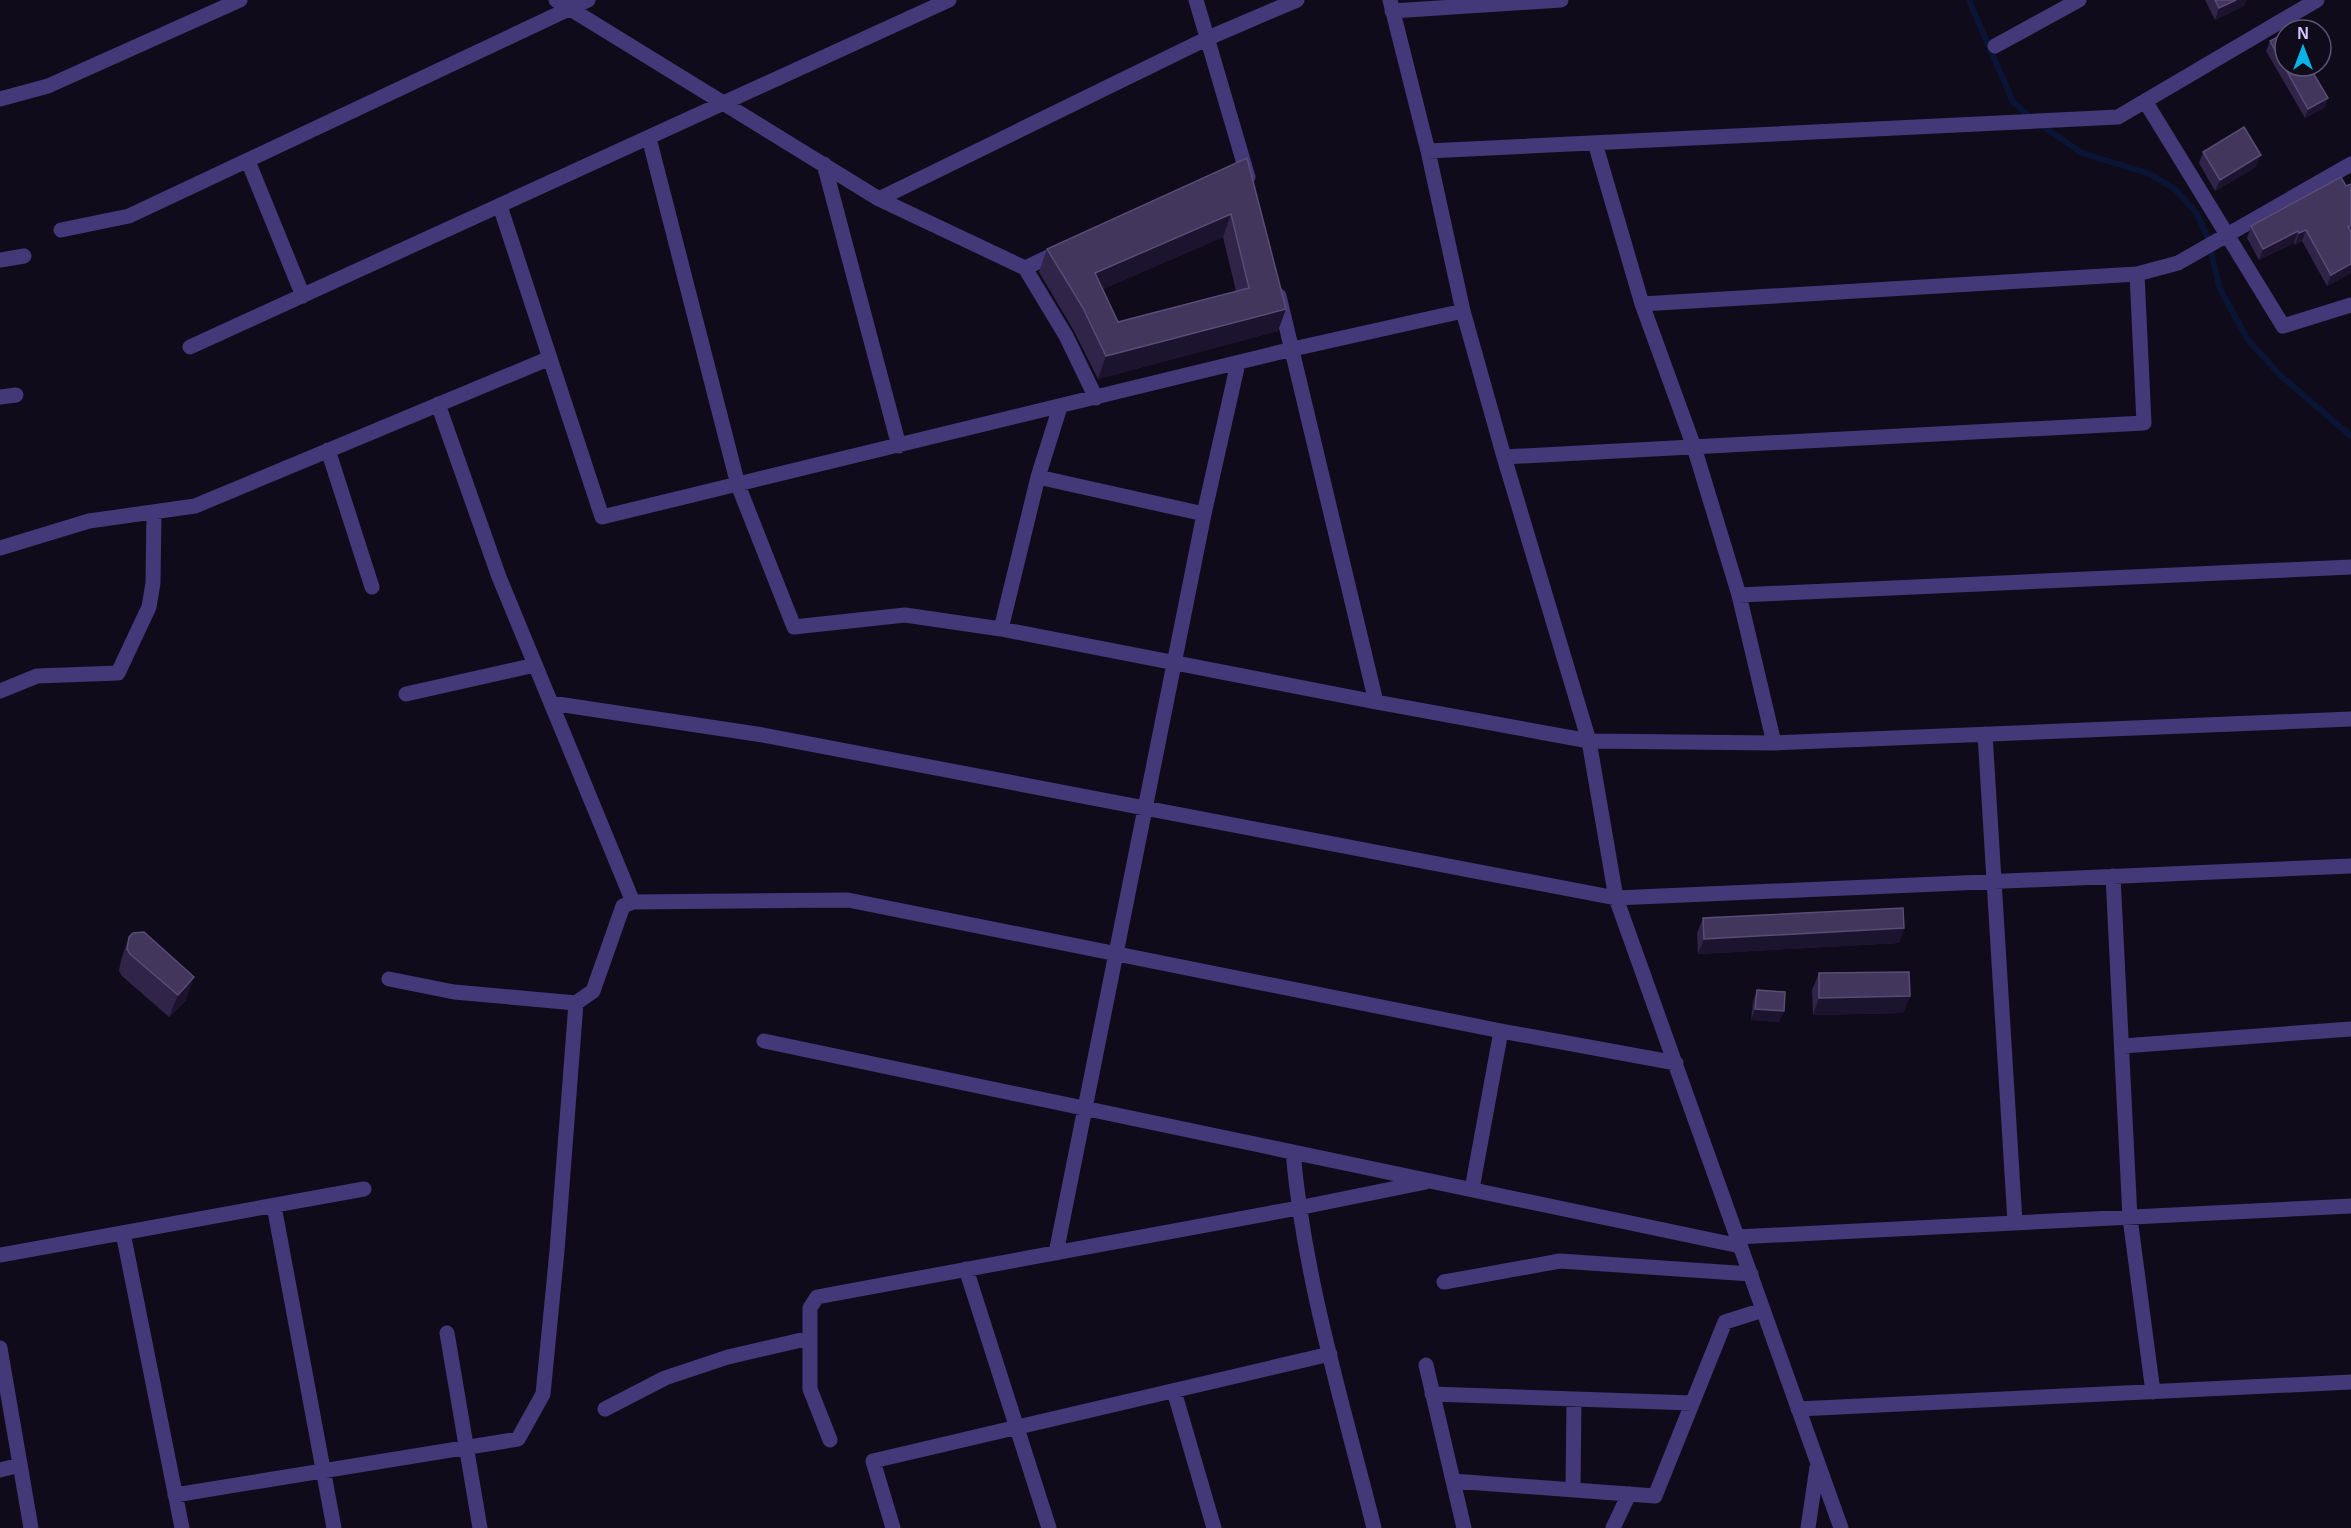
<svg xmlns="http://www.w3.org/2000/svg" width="2351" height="1528" font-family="Helvetica,sans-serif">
  <rect width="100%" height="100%" fill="#100b1b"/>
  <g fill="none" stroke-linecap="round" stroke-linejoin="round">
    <path stroke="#0a1435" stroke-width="6" d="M 1969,0 L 2013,102 L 2035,121 L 2082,153 L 2150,174 L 2176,190 L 2197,214 L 2207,236 L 2220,289 L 2248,340 L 2281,376 L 2351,436"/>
    <path stroke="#433878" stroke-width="15" d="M 556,0 L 879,199 L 1025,268 L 1066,336 L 1096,398
      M 1196,0 L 1248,177
      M 1390,0 L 1428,151 L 1463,311 L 1504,457 L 1589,741 L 1616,898 L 1841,1528
      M 1392,11 L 1561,0
      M 1995,46 L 2079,0
      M 0,99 L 48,86 L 240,0
      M 2145,101 L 2283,326 L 2351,305
      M 649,138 L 738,485 L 794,627 L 905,615 L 1001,629 L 1376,702 L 1589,741 L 1774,743 L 2351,719
      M 1595,143 L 1642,304 L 1694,447 L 1739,595 L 1774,743
      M 1428,151 L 2118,117 L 2317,0
      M 248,161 L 303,296
      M 824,164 L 899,446
      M 879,199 L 1206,39 L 1297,0
      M 500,206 L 602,517 L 1293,349 L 1463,311
      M 61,230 L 129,216 L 588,0
      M 0,260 L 24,256
      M 1025,268 L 1061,251
      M 1279,296 L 1376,702
      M 1642,304 L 2137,274 L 2178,263 L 2351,164
      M 190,347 L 949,0
      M 0,397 L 16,395
      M 438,404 L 499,577 L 633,902
      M 328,450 L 372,587
      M 1504,457 L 2144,423 L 2137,274
      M 1038,477 L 1204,514
      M 0,548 L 89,521 L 195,506 L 550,358
      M 1739,595 L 2351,567
      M 1001,629 L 1038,477 L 1060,407
      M 0,691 L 37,676 L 118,673 L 149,607 L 153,583 L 154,512
      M 406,694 L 535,665
      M 551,703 L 763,735 L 1616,898 L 2351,866
      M 1985,734 L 2015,1222
      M 2113,876 L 2130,1218 L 2153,1392
      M 389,979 L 454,992 L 576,1003 L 593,991 L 623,906 L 633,902 L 848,900 L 1501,1031 L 1676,1063
      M 764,1041 L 1740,1246
      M 2123,1046 L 2351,1029
      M 1293,1152 C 1304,1279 1343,1404 1374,1528
      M 1472,1189 L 1501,1031
      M 274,1206 L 334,1528
      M 123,1233 L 182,1528
      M 1737,1237 L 2351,1206
      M 1056,1253 L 1204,514 L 1238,363
      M 0,1255 L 364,1189
      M 966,1269 L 1049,1528
      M 1444,1282 L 1560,1261 L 1751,1274
      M 447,1333 L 480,1528
      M 0,1348 L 31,1528
      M 1426,1365 L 1464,1528
      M 1174,1391 L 1214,1528
      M 1432,1394 L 1692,1403
      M 605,1409 L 665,1378 L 728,1357 L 810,1338
      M 1798,1409 L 2351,1382
      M 830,1440 L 810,1389 L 810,1308 L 817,1297 L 1298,1208 L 1426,1182
      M 0,1470 L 20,1465
      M 1453,1481 L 1655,1496 L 1725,1322 L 1763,1310
      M 1573,1490 L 1574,1399
      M 175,1495 L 518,1439 L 543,1394 L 557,1251 L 576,1003
      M 893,1528 L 873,1461 L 1330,1354
      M 1613,1528 L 1629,1494
      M 1808,1528 L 1817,1467"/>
  </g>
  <path fill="#302449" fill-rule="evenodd" d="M 2205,0 L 2246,0 L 2244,6 L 2215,20 Z
    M 2270,41 L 2328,98 L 2324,108 L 2305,118 L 2266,51 Z
    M 2203,152 L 2256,167 L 2215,191 L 2199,163 Z
    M 1247,158 L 1278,331 L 1098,379 L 1074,331 L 1039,272 L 1047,249 ZM 1223,237 L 1236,291 L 1118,322 L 1103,289 Z
    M 2351,184 L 2351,273 L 2327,286 L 2302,241 L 2295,245 L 2294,243 L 2259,260 L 2247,238 L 2251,226 Z
    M 1703,918 L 1904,928 L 1899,943 L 1698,954 L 1697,933 Z
    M 129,937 L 186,1000 L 169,1017 L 122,976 L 119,971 L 121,960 Z
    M 1819,973 L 1910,996 L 1903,1013 L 1813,1015 L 1812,990 Z
    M 1757,990 L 1784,1011 L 1779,1022 L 1751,1020 L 1753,1002 Z"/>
  <path fill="#1c132e" d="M 2236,0 L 2246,0 L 2244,6 L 2215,20 L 2219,8 Z
    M 2328,98 L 2324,108 L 2305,118 L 2308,109 Z
    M 2261,155 L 2256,167 L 2215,191 L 2220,180 Z
    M 1231,214 L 1223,237 L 1087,296 L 1095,273 Z
    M 2306,230 L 2302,241 L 2295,245 L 2299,233 Z
    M 2298,231 L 2294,243 L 2259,260 L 2263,249 Z
    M 2351,264 L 2351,273 L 2327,286 L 2331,275 Z
    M 1286,309 L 1278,331 L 1098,379 L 1106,356 Z
    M 1904,928 L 1899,943 L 1698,954 L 1704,939 Z
    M 194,977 L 186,1000 L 169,1017 L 178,995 Z
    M 1910,996 L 1903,1013 L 1813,1015 L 1819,998 Z
    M 1755,1009 L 1784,1011 L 1779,1022 L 1751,1020 Z"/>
  <path fill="#42365c" stroke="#594c75" stroke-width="1.5" fill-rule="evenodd" d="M 2215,0 L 2236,0 L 2219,8 Z
    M 2285,33 L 2285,66 L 2309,66 L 2328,98 L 2308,109 L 2270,41 Z
    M 2244,127 L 2261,155 L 2220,180 L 2203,152 Z
    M 1247,158 L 1286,309 L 1106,356 L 1083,308 L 1047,249 ZM 1231,214 L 1249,288 L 1118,322 L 1095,273 Z
    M 2341,177 L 2346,186 L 2351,184 L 2351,225 L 2348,227 L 2351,232 L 2351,264 L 2331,275 L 2306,230 L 2299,233 L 2298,231 L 2263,249 L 2251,226 Z
    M 1903,908 L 1904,928 L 1704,939 L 1703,918 Z
    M 144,932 L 194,977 L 178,995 L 130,954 L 127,949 L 129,937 L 133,933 Z
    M 1909,972 L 1910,996 L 1819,998 L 1819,973 Z
    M 1757,990 L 1785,992 L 1784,1011 L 1755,1009 Z"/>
  <g transform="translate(2303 48)"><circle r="28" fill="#100b1b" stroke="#5e5675" stroke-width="1.5"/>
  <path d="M0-4.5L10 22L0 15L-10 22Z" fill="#08b4e7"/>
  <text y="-9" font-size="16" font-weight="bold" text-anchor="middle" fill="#d4c7fd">N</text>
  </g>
</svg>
